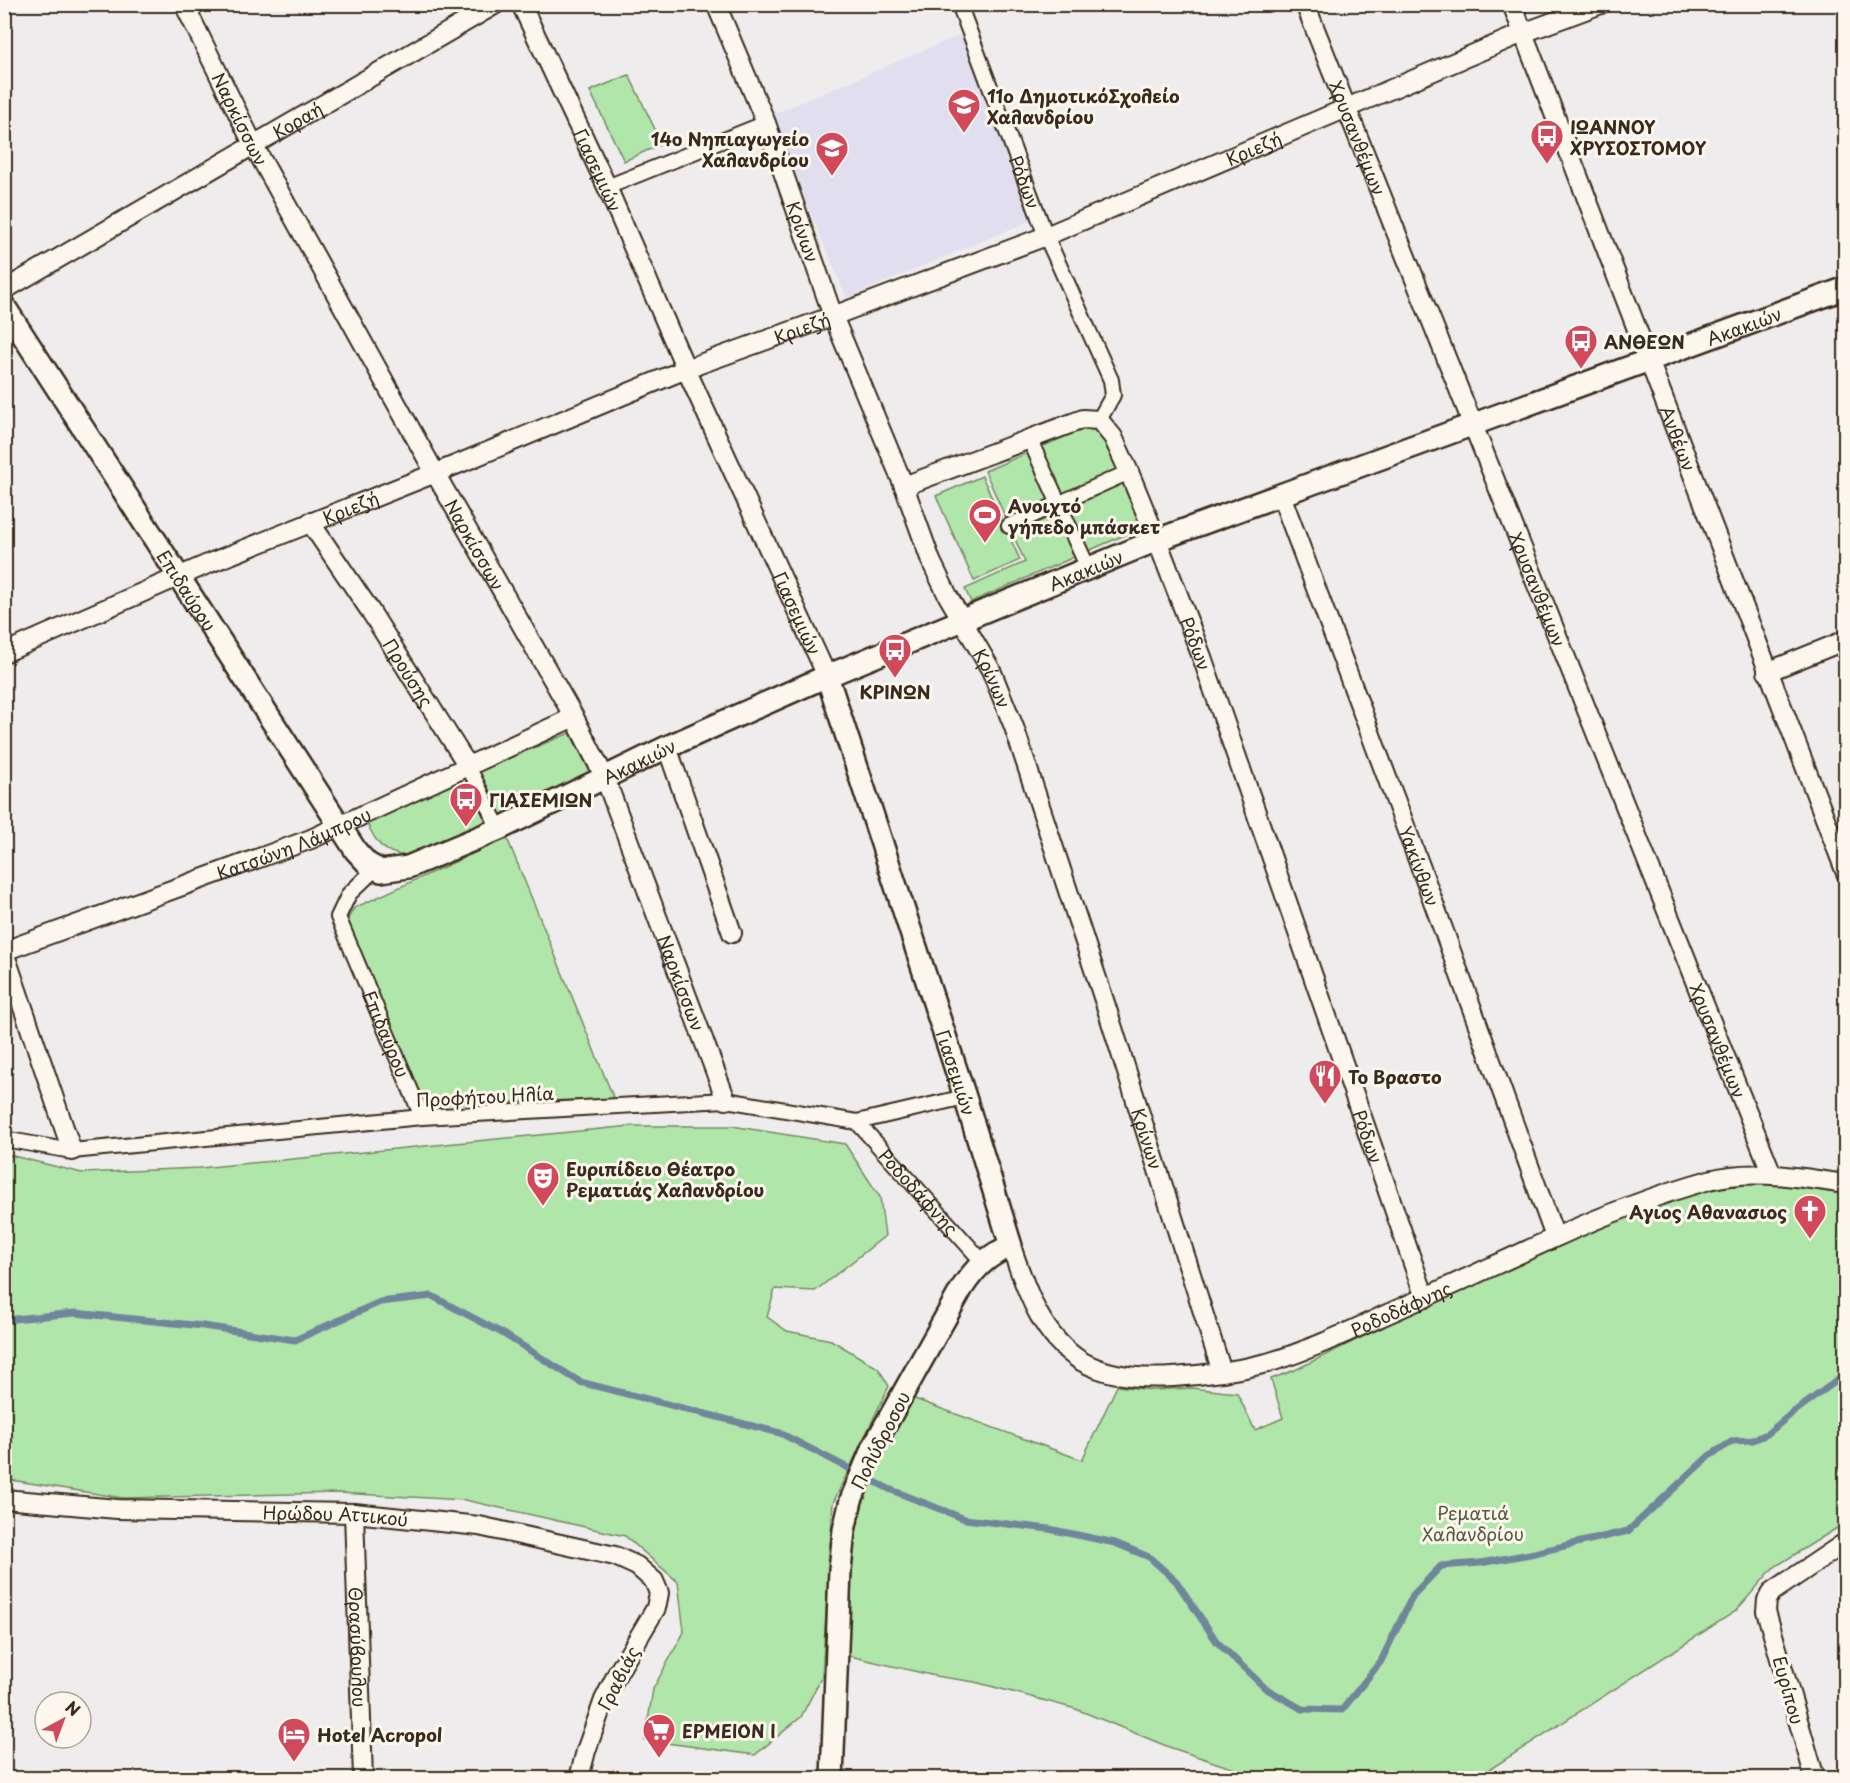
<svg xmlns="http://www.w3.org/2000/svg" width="1850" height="1783" font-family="'Playpen Sans',sans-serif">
  <rect width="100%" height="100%" fill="#efeced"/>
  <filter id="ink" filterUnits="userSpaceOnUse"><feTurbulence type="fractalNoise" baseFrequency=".0167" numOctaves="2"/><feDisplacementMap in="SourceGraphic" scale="12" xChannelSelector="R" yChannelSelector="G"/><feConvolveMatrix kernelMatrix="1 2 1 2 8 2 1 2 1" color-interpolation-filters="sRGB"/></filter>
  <g filter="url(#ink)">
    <path fill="#e1dfef" d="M 962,34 L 1039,217 L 847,298 L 769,116 Z"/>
    <path fill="#b0e6a9" stroke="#768864" stroke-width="1.5" d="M 629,75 L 662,144 L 624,161 L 590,91 Z
      M 1097,423 L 1143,527 L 971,602 L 965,589 L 1025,562 L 985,471 Z
      M 982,476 L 1020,560 L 974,581 L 936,496 Z
      M 570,733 L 592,776 L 502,821 L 477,771 Z
      M 466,777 L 489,825 L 407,856 C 382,853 376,843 366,821 Z
      M 507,838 L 614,1099 L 430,1104 L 422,1096 L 347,920 L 354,908 Z
      M 631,1126 L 732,1126 L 845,1144 L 880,1197 L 885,1236 L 815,1291 L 775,1289 L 767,1317 L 787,1331 L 831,1340 L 878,1368 L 889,1386 L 833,1503 L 822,1676 L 801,1717 L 755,1755 L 645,1740 L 653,1689 L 684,1632 L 678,1582 L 625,1536 L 465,1500 L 338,1493 L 123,1498 L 5,1479 L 5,1154 L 82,1173 L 200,1168 Z
      M 1765,1183 L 1845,1194 L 1845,1523 L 1773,1568 L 1736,1611 L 1481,1775 L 1444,1778 L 1261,1778 L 1169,1747 L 1076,1709 L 975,1682 L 935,1676 L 845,1655 C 849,1609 850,1562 859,1517 C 868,1475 892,1436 912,1398 L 1082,1460 L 1117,1386 L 1152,1390 L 1191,1388 L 1237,1393 L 1255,1430 L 1283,1418 L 1271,1379 L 1295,1370 L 1419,1309 L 1569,1240 L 1695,1190 Z"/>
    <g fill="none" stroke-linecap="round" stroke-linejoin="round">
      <path stroke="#6f869b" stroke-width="7" d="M 4,1320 L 75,1313 L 203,1326 L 295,1340 L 380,1302 L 432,1296 L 502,1333 L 580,1382 L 780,1433 L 889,1489 L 965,1519 L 1049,1529 L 1115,1543 L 1149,1557 L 1176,1581 L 1217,1642 L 1265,1688 L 1302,1709 L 1342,1710 L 1381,1661 L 1413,1595 L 1441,1566 L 1480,1563 L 1530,1554 L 1628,1531 L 1709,1456 L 1733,1441 L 1753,1440 L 1767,1434 L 1791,1414 L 1846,1374"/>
      <g stroke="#3b2a1e" stroke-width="18">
        <g id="pedestrian">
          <path id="s1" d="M 959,4 L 1046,236 L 1111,380 L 1113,395 L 1099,420"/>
          <path d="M 607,187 L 766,123"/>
          <path d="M 1029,438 L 1088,568"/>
          <path d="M 1009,526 L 1129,472"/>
          <path d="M 468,766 L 499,829"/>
          <path id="s2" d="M 375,869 L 349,894 L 338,917 L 422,1117"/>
          <path id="s3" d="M 857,1122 L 982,1261"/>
          <path d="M 4,1139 L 72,1151 L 422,1117 L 726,1100 L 857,1122 L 965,1097"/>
        </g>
      </g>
      <g stroke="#3b2a1e" stroke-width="22">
        <g id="minor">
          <path id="s4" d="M 184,4 L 254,146 L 435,473 L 574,717 L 605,778 L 726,1100"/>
          <path id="s5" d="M 521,4 L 607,187 L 686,369 L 827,676"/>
          <path id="s6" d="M 716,4 L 766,123 L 833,316 L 904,486 L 931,561 L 948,596 L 991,670 L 1014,727 L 1105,1003 L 1222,1372"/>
          <path id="s7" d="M 1305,4 L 1772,1174"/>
          <path id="s8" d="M 1512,4 L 1846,873"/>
          <path id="s9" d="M 4,290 L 496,4"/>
          <path id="s10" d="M 904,486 L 1083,419 L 1099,420 L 1113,437 L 1129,472 L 1157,540 L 1202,657 L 1425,1298"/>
          <path id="s11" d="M 1281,495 L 1422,871 L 1555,1237"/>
          <path id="s12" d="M 310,522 L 369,609 L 468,766"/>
          <path id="s13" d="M 4,653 L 210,563 L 458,464 L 686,369 L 833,316 L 1046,236 L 1523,33 L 1601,4"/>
          <path d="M 1767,672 L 1846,640"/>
          <path d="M 667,747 L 732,933"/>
          <path id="s14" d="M 4,951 L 311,839 L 574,717"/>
          <path d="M 4,952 L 72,1151"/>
          <path id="s15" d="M 1011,1246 C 1026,1289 1040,1335 1081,1361 C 1109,1377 1142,1379 1173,1377 C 1204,1375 1236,1371 1267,1363 C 1308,1351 1346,1333 1385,1315 C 1442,1290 1497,1264 1554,1238 C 1604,1215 1656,1195 1709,1180 C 1754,1168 1801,1178 1846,1184"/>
          <path id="s16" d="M 4,1499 L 117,1509 L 354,1513 L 479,1526 L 615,1556 L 637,1566 L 654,1581 L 659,1593 L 656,1608 L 617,1674 L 604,1700 L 586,1751 L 579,1778"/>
          <path id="s17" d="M 354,1513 L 363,1778"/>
          <path d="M 1815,1778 L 1766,1611 L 1767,1600 L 1772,1592 L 1846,1542"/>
        </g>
      </g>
      <g stroke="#3b2a1e" stroke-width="26">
        <g id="tertiary">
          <path id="s18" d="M 4,306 L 356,851 L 368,864 L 381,871 L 408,867 L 499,829 L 667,747 L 827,676 L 1157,540 L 1846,288"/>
          <path id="s19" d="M 827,676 L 965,1097 L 1011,1246 C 988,1255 975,1268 962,1288 L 872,1449 L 851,1500 L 844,1530 L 840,1570 L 832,1778"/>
        </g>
      </g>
      <use href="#pedestrian" stroke="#fbf7ec" stroke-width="14"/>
      <use href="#minor" stroke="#fbf7ec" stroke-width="18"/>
      <use href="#tertiary" stroke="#fbf7ec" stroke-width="21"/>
    </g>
  </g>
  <defs>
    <g id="school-pin" transform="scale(1.725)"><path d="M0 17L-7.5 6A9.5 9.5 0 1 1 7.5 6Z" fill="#d1495b" stroke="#fbf7ec"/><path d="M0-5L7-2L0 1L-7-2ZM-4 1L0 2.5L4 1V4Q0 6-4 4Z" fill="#fff"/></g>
    <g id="bus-pin" transform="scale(1.725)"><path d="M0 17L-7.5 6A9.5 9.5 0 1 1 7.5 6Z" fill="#d1495b" stroke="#fbf7ec"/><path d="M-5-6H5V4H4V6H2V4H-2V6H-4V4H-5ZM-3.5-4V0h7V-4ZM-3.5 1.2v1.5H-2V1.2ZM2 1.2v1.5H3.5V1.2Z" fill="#fff"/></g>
    <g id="stadium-pin" transform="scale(1.725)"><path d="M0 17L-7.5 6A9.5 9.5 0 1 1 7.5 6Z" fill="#d1495b" stroke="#fbf7ec"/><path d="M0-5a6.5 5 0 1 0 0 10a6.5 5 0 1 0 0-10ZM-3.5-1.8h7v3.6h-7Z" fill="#fff"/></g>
    <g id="restaurant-pin" transform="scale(1.725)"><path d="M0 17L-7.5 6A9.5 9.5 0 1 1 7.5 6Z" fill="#d1495b" stroke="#fbf7ec"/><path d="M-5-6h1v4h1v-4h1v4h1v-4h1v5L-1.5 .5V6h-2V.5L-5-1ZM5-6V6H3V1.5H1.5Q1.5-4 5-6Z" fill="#fff"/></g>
    <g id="theatre-pin" transform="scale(1.725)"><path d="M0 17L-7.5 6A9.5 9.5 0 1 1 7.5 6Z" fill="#d1495b" stroke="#fbf7ec"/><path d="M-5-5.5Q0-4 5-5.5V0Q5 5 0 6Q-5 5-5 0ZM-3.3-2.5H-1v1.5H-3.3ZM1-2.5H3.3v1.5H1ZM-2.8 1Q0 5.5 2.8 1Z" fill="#fff"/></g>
    <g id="church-pin" transform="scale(1.725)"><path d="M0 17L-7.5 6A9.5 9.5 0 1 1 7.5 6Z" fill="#d1495b" stroke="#fbf7ec"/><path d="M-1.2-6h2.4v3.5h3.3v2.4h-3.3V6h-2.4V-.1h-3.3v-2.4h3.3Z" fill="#fff"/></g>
    <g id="supermarket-pin" transform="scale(1.725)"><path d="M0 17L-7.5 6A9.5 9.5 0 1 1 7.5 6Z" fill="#d1495b" stroke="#fbf7ec"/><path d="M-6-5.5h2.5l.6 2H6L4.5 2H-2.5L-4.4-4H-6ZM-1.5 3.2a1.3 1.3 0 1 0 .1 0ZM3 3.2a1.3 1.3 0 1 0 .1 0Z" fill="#fff"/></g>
    <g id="hotel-pin" transform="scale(1.725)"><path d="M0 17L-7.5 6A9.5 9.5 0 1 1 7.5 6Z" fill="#d1495b" stroke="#fbf7ec"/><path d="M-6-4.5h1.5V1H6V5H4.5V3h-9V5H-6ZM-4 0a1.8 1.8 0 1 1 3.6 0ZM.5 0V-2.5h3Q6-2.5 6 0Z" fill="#fff"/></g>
  </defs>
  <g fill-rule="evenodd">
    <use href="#school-pin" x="964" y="105"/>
    <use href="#bus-pin" x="1547" y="136"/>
    <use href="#school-pin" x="832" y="148"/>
    <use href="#bus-pin" x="1581" y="341"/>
    <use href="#stadium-pin" x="985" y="515"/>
    <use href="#bus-pin" x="895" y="650"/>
    <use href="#bus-pin" x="466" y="799"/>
    <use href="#restaurant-pin" x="1325" y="1076"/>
    <use href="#theatre-pin" x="543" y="1178"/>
    <use href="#church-pin" x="1810" y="1211"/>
    <use href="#supermarket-pin" x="659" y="1730"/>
    <use href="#hotel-pin" x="294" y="1734"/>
  </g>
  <g text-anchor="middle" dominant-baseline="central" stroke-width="6" stroke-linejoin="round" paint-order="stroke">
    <g font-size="18" font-weight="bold" fill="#3b2a1e" stroke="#fbf7ec" text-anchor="start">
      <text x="987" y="95">11ο ΔημοτικόΣχολείο<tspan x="987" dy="21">Χαλανδρίου</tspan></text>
      <text x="1570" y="126">ΙΩΑΝΝΟΥ<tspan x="1570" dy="21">ΧΡΥΣΟΣΤΟΜΟΥ</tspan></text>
      <text x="809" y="138" text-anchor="end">14ο Νηπιαγωγείο<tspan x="809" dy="21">Χαλανδρίου</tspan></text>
      <text x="1604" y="341">ΑΝΘΕΩΝ</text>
      <text x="1008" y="505">Ανοιχτό<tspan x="1008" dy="21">γήπεδο μπάσκετ</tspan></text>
      <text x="895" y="691" text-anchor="middle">ΚΡΙΝΩΝ</text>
      <text x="489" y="799">ΓΙΑΣΕΜΙΩΝ</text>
      <text x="1348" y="1076">Το Βραστο</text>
      <text x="566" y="1168">Ευριπίδειο Θέατρο<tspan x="566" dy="21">Ρεματιάς Χαλανδρίου</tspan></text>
      <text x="1787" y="1211" text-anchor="end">Αγιος Αθανασιος</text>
      <text x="682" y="1730">ΕΡΜΕΙΟΝ Ι</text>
      <text x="317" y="1734">Hotel Acropol</text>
    </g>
    <g font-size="18" fill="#3b2a1e" stroke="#fbf7ec">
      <text stroke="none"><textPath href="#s4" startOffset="128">Ναρκίσσων</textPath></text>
      <text stroke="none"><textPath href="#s9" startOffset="339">Κοραή</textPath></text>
      <text stroke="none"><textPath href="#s7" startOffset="144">Χρυσανθέμων</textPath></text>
      <text stroke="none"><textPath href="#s13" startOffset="1348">Κριεζή</textPath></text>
      <text stroke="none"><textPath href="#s5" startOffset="183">Γιασεμιών</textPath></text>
      <text stroke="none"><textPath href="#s1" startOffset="190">Ρόδων</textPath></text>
      <text stroke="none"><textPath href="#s6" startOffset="244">Κρίνων</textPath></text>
      <text stroke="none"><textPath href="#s18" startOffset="2151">Ακακιών</textPath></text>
      <text stroke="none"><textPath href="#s13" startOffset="862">Κριεζή</textPath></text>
      <text stroke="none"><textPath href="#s8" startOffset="465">Ανθέων</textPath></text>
      <text stroke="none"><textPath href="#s13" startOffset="376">Κριεζή</textPath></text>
      <text stroke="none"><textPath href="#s4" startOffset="614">Ναρκίσσων</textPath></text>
      <text stroke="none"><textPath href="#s18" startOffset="1449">Ακακιών</textPath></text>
      <text stroke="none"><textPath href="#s18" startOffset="338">Επιδαύρου</textPath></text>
      <text stroke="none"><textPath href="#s7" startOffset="630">Χρυσανθέμων</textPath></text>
      <text stroke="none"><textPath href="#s5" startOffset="669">Γιασεμιών</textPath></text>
      <text stroke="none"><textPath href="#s10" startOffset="452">Ρόδων</textPath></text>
      <text stroke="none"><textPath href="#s12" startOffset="180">Προύσης</textPath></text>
      <text stroke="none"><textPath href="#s6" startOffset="730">Κρίνων</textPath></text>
      <text stroke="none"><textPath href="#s18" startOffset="963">Ακακιών</textPath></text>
      <text stroke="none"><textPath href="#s14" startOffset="309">Κατσώνη Λάμπρου</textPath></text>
      <text stroke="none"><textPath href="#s11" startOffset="396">Υακίνθων</textPath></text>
      <text stroke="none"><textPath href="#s4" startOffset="1100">Ναρκίσσων</textPath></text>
      <text stroke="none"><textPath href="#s2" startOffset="188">Επιδαύρου</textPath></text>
      <text stroke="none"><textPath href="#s7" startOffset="1116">Χρυσανθέμων</textPath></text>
      <text stroke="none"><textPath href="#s19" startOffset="417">Γιασεμιών</textPath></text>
      <text transform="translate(485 1096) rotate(-3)">Προφήτου Ηλία</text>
      <text stroke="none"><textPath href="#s10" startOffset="974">Ρόδων</textPath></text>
      <text stroke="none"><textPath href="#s6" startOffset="1216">Κρίνων</textPath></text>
      <text stroke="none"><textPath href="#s3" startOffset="93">Ροδοδάφνης</textPath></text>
      <text stroke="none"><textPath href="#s15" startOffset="472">Ροδοδάφνης</textPath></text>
      <text transform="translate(880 1440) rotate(-63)">Πολύδροσου</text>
      <text stroke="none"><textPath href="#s16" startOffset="332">Ηρώδου Αττικού</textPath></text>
      <text stroke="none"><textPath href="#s17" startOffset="134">Θρασύβουλου</textPath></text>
      <text transform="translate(618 1678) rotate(-63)">Γραβιάς</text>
      <text transform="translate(1789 1690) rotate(74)">Ευρίπου</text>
    </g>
    <g font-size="18" fill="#585941" stroke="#fbf7ec">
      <text x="1473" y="1512">Ρεματιά<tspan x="1473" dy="21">Χαλανδρίου</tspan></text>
    </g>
  </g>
  <rect width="1850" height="1783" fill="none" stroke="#fbf7ec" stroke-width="24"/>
  <rect x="12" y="12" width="1826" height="1759" fill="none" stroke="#3b2a1e" stroke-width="2" filter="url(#ink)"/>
  <g transform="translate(63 1720) rotate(41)"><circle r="28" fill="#fbf7ec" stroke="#aea59a" stroke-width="1.5"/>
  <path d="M0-4.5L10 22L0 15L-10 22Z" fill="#d1495b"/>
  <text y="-9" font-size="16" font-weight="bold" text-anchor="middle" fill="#3b2a1e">N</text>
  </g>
</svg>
